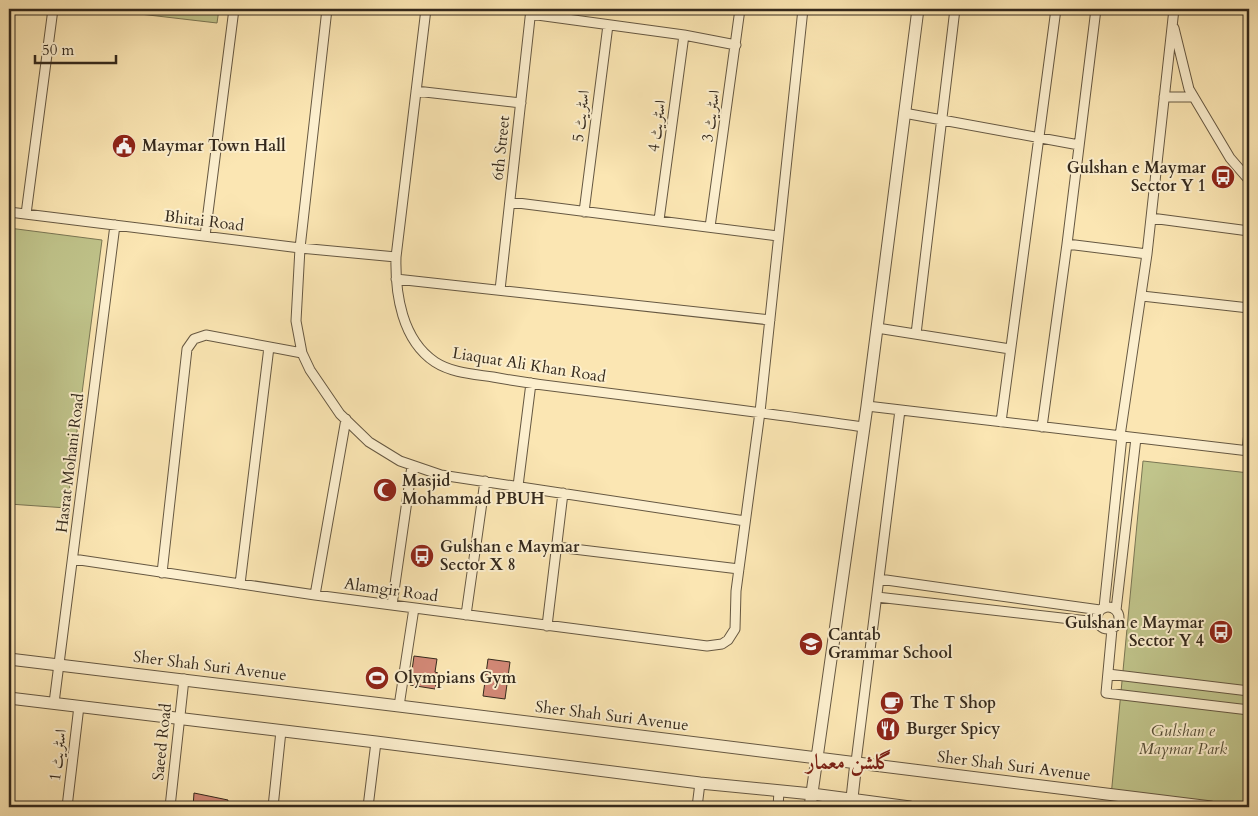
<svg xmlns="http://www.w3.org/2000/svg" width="1258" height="816" font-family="Cardo,Amiri,serif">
  <rect width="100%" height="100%" fill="#fbe6b3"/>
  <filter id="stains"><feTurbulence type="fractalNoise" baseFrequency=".004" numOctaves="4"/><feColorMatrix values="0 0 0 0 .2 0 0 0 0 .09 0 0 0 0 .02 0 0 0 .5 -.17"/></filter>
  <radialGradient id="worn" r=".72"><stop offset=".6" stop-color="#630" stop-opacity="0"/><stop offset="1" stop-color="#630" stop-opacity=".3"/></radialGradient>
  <path fill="#c0c48b" stroke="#7a7654" d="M 97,9 L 219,9 L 217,23 Z
    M 9,228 L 102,240 L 67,508 L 9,504 Z
    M 1143,461 L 1249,473 L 1249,807 L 1110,807 Z"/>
  <path fill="#d28876" stroke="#34291c" d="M 414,656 L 437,659 L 435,672 L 438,673 L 435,689 L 410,685 Z
    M 488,659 L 510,662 L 505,699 L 483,696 Z
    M 194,793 L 228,800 L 227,807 L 193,807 Z"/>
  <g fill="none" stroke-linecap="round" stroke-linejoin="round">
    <g stroke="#665842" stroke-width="11">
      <path id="minor" d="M 327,9 L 300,248 L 296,321 L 302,353 L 310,370 L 340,414 L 369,442 L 400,461 L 441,475 L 745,521
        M 426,9 L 396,257 C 395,294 402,340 435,362 C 452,373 473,374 493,377 C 520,382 548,386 575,389 C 671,401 767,413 863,427
        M 530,14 L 684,35 L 736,45
        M 1174,28 L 1189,89 L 1230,158 L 1249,180
        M 416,91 L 521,103
        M 1164,97 L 1193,97
        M 904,113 L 1079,145
        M 510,202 L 778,236
        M 9,212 L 300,248 L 396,257
        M 584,212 L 608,25
        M 26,214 L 53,9
        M 1151,218 L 1249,231
        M 659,220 L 684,35
        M 710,227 L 740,9
        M 205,236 L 234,9
        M 1067,244 L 1147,254
        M 396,279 L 770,320
        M 500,290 L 531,9
        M 1142,296 L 1249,308
        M 877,328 L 1010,349
        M 916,334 L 955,9
        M 867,406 L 1249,451
        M 1001,422 L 1056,9
        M 1042,427 L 1067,244 L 1096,9
        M 1120,436 L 1147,254 L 1174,9
        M 1247,451 L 1249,432
        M 518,486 L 531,383
        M 557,547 L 739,569
        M 73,559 L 315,595 L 707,646 L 722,644 L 728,640 L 735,629 L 736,591 L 760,412 L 803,9
        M 162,573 L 187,349 L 194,339 L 206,335 L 302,353
        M 879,579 L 1100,610
        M 240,584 L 269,347
        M 315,595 L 346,419
        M 877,597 L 1097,622
        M 392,605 L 412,466
        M1097 618a11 11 0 1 1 22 0a11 11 0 1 1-22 0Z
        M 1104,608 L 1122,436
        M 1116,610 L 1136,438
        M 466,615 L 485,481
        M 547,626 L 563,493
        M 1112,629 L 1106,693 L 1249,710
        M 1108,674 L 1249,691
        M 54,703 L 115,225
        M 399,706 L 414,608
        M 856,762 L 900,410
        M 67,807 L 79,706
        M 170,807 L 184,679
        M 273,807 L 281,731
        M 368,807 L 376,742
        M 697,807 L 700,783
        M 778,807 L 779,791"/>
    </g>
    <g stroke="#665842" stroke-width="13">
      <path id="tertiary" d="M 9,659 L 399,706 L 1211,807
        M 9,698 L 376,742 L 700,783 L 812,794 L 910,807
        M 810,807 L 867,406 L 918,9
        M 851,807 L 856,762"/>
    </g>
    <use href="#minor" stroke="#fcefce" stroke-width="9"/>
    <use href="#tertiary" stroke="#fcefce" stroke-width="11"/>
  </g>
  <defs>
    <g id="civic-disc" transform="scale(1.25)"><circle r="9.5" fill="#8f2418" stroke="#fcefce"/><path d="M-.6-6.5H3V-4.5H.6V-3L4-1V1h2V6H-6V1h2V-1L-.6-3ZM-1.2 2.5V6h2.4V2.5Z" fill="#fff"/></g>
    <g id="bus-disc" transform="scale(1.25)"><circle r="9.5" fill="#8f2418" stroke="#fcefce"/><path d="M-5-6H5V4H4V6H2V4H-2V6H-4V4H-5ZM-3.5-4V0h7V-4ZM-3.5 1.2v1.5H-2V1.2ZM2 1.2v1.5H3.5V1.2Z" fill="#fff"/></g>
    <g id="mosque-disc" transform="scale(1.25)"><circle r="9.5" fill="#8f2418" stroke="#fcefce"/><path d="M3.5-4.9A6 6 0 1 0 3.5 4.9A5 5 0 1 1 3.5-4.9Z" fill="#fff"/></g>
    <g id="school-disc" transform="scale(1.25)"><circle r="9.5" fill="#8f2418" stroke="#fcefce"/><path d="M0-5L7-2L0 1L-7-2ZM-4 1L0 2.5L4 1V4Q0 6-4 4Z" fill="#fff"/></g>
    <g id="stadium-disc" transform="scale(1.25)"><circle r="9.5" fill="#8f2418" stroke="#fcefce"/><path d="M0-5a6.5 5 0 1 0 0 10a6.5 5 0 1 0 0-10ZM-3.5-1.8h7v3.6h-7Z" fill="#fff"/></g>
    <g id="cafe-disc" transform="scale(1.25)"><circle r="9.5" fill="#8f2418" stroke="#fcefce"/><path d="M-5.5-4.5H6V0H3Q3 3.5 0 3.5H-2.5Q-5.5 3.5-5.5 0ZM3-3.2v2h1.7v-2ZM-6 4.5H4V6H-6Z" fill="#fff"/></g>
    <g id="restaurant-disc" transform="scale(1.25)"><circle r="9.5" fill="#8f2418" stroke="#fcefce"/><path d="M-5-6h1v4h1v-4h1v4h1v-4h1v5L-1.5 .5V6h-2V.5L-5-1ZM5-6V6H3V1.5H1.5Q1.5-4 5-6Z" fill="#fff"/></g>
  </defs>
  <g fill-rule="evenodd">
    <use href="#civic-disc" x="124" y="146"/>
    <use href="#bus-disc" x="1223" y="177"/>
    <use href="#mosque-disc" x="385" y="490"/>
    <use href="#bus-disc" x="422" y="556"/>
    <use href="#bus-disc" x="1221" y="632"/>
    <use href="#school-disc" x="811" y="644"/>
    <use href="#stadium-disc" x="377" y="678"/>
    <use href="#cafe-disc" x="892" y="703"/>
    <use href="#restaurant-disc" x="888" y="729"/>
  </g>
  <g text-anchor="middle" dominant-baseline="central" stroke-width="4" stroke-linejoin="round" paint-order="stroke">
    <g font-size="16" fill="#34291c" stroke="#fcefce">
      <text transform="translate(581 116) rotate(-83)">اسٹریٹ 5</text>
      <text transform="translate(711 116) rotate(-82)">اسٹریٹ 3</text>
      <text transform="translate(657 126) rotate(-82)">اسٹریٹ 4</text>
      <text transform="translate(501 148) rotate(-84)">6th Street</text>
      <text transform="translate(204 221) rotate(7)">Bhitai Road</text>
      <text transform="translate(529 365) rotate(9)">Liaquat Ali Khan Road</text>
      <text transform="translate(70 463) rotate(-83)">Hasrat Mohani Road</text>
      <text transform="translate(391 590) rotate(8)">Alamgir Road</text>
      <text transform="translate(210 666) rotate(7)">Sher Shah Suri Avenue</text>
      <text transform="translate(612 716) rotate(7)">Sher Shah Suri Avenue</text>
      <text transform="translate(162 742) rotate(-84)">Saeed Road</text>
      <text transform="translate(58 755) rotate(-83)">اسٹریٹ 1</text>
      <text transform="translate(1014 766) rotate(7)">Sher Shah Suri Avenue</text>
    </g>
    <g font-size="16" font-weight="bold" fill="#34291c" stroke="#fcefce" text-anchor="start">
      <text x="142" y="146">Maymar Town Hall</text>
      <text x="1206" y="168" text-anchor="end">Gulshan e Maymar<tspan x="1206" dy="18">Sector Y 1</tspan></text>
      <text x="402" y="481">Masjid<tspan x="402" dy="18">Mohammad PBUH</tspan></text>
      <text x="440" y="547">Gulshan e Maymar<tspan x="440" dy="18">Sector X 8</tspan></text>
      <text x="1204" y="623" text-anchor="end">Gulshan e Maymar<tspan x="1204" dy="18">Sector Y 4</tspan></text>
      <text x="828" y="635">Cantab<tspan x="828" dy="18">Grammar School</tspan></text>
      <text x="394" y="678">Olympians Gym</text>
      <text x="910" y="703">The T Shop</text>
      <text x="906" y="729">Burger Spicy</text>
    </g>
    <g font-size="16" font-style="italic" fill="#575038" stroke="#fcefce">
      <text x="1183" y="731">Gulshan e<tspan x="1183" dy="18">Maymar Park</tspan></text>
    </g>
    <g font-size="21" font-weight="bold" fill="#7a1f14" stroke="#fcefce">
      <text x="849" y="762">گلشن معمار</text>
    </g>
  </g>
  <rect width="1258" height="816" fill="none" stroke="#fbe6b3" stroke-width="30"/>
  <rect x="10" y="10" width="1238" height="796" fill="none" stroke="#34291c" stroke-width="2.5"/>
  <rect x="15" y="15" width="1228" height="786" fill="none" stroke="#34291c"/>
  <path d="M35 55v8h81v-8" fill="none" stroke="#34291c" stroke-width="2.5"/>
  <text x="42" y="55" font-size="15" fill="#34291c" stroke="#fcefce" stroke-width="4" paint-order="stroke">50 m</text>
  <rect width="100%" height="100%" filter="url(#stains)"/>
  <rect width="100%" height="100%" fill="url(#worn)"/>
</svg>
